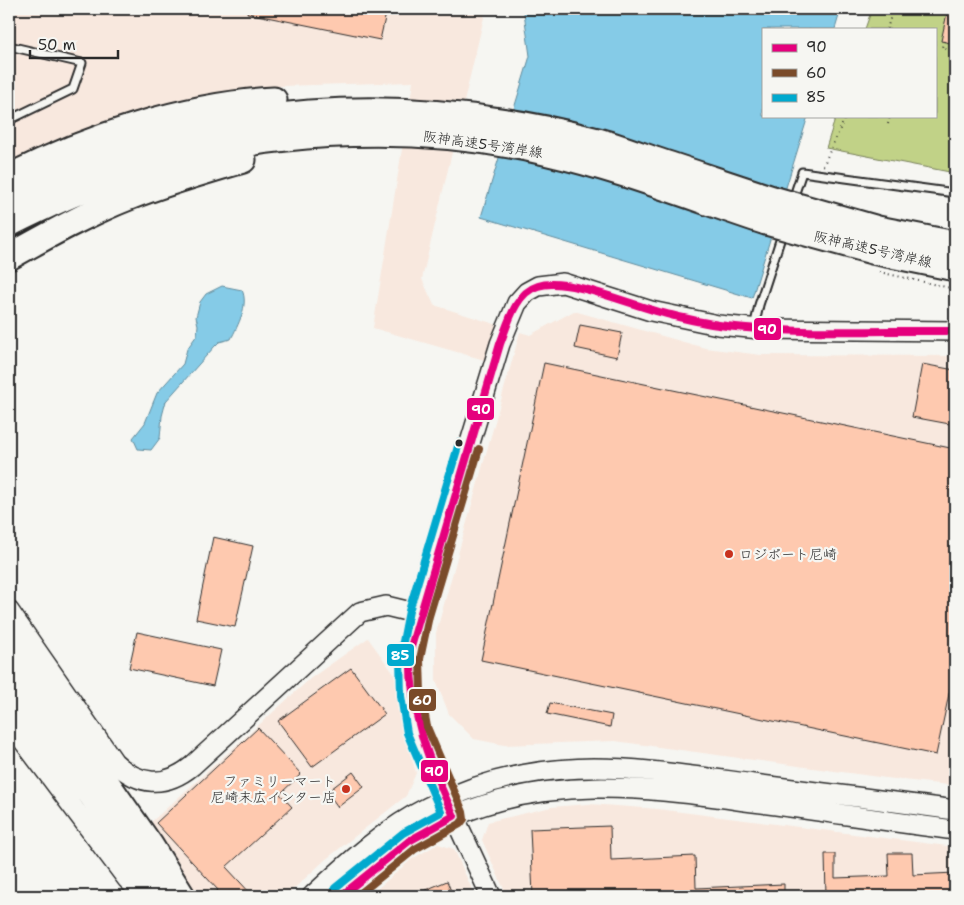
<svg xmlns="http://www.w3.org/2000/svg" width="964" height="905" font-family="'Shantell Sans','Klee One',sans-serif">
  <rect width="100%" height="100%" fill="#f6f6f2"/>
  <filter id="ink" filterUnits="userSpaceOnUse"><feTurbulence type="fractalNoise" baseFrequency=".02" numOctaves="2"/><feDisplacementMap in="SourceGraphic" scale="10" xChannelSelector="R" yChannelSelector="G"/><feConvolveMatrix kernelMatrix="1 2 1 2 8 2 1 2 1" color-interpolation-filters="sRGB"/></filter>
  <g filter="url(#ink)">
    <path fill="#f8e8de" d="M 9,9 L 486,9 L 422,279 L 434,305 L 498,325 L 488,361 L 373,328 L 413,82 L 281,86 L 162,108 L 74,133 L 9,162 Z
      M 574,311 L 705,348 L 761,355 L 955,356 L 955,783 L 948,785 L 886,778 L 615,741 L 504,745 L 474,739 L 449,714 L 436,681 L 436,633 L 520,332 L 530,335 Z
      M 368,638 L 394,674 L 404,732 L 416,773 L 406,796 L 325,860 L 286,896 L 191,896 L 149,824 L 311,678 Z
      M 589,804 L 658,809 L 955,847 L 955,896 L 507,896 L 482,840 L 488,822 L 551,807 Z
      M 438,844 L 454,849 L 475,896 L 369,896 L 412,859 Z"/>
    <path fill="#c1d287" stroke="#767e59" d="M 872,9 L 955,9 L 955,173 L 826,148 L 836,116 L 935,116 L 935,29 L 865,29 Z"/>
    <path fill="#85cbe7" stroke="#618b9c" d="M 527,9 L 841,9 L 835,29 L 763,29 L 763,116 L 808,116 L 752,298 L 481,217 L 530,56 L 524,13 Z
      M 222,286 L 242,290 C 249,305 238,325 231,339 L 219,342 L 215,346 L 166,401 L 162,416 L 160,438 L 151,450 L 138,449 L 133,438 L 145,423 L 157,393 L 183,364 L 187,349 L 197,335 L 198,325 L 196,317 L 200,302 L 206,294 Z"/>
    <path fill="#fec9af" stroke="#2b2b2b" d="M 248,9 L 387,9 L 380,40 L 247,13 Z
      M 947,13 L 955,15 L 955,44 L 941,41 Z
      M 580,325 L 622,333 L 617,357 L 575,348 Z
      M 544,363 L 955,449 L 955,666 L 936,755 L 481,660 Z
      M 922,364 L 955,370 L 955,425 L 912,417 Z
      M 213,537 L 253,546 L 235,627 L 196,619 Z
      M 137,632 L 221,650 L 213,686 L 129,668 Z
      M 351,668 L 385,714 L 312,767 L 278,721 Z
      M 550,703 L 612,715 L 610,727 L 547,714 Z
      M 258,728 L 301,774 L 280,794 L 292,807 L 226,867 L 253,896 L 211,896 L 218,890 L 156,823 Z
      M 353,772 L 364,787 L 338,807 L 327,792 Z
      M 610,826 L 611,860 L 695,856 L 696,888 L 784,884 L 784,896 L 533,896 L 530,829 Z
      M 888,853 L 912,853 L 913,875 L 955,873 L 955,896 L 826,896 L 825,854 L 835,854 L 835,878 L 889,876 Z
      M 447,881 L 453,896 L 411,896 Z"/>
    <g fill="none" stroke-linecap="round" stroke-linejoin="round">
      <g stroke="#2b2b2b" stroke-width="11">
        <path id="lane" d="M 9,46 L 82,63 L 73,89 L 9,120
          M 793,199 L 802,172 L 955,193
          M 754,328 L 759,305 L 783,231"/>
      </g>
      <g stroke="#2b2b2b" stroke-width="22">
        <path id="secondary" d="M 9,611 L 114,762 C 139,786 165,788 192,766 L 360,612 L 386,606 L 419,614
          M 9,722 L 127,879 L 144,896
          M 312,896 C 348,863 384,829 428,807 C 541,750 634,768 753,784 C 820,792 888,801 955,810
          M 341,896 C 376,865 412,835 455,816 C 547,776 642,787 738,800 C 811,809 883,821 955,830
          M 491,896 L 446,799 L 417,730 L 411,694 L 410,658 L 419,614 L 469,446 L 500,344 L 517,303 L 527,292 L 538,286 L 563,283 L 651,311 L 718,325 L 760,329 L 955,331"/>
      </g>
      <g stroke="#2b2b2b" stroke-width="29">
        <path id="highway" d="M 9,177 C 89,137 184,105 274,100
          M 9,198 C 197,103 391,88 594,140 C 615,145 635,153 655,160 C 695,173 735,187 776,200
          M 9,224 C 43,207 77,191 113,178 C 246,129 407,120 545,152 C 620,169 693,198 766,222
          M 9,257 C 48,235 88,213 129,197 C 167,182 205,171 243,160
          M 9,643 L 150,845 L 182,896
          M 9,685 L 72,775 L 92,796 L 156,896"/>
      </g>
      <path stroke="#2b2b2b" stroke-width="2" stroke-dasharray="1 4" stroke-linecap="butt" d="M 887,29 L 893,9
        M 944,41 L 942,47 L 955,51
        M 888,124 L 890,116
        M 823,166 L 846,116
        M 879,272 L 955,289"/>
      <use href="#lane" stroke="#f6f6f2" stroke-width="7"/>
      <use href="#secondary" stroke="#f6f6f2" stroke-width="19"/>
      <use href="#highway" stroke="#f6f6f2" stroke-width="25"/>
      <g stroke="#2b2b2b" stroke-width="29" stroke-linecap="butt">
        <path id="highway-bridge" d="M 776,200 L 878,229 L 955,244
          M 766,222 L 872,251 L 955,268"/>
      </g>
      <use href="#highway-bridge" stroke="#f6f6f2" stroke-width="25"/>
      <g stroke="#f6f6f2" stroke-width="11">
        <path id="bus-1" d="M 341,896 L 409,841 L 454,816 C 428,761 408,709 411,647 L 500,344 C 508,324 515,293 538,286 C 569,276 637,308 671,315 C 687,319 703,323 719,325 C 794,335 879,330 955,331"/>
      </g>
      <g stroke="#f6f6f2" stroke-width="11">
        <path id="bus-2" d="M 357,896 L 415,849 L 460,824 L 464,819 L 463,812 L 427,727 L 421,693 L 420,659 L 429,616 L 479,449"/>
      </g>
      <g stroke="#f6f6f2" stroke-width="11">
        <path id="bus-3" d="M 335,888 L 403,833 L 441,812 L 407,733 L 401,696 L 400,657 L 409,611 L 459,443"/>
      </g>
      <use href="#bus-1" stroke="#e5007d" stroke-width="8"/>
      <use href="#bus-2" stroke="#7a4b2a" stroke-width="8"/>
      <use href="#bus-3" stroke="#00a9ce" stroke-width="8"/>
    </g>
  </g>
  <circle fill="#2b2b2b" stroke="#f6f6f2" stroke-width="2" cx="459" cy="443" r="4.5"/>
  <g fill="#c8321e" stroke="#f6f6f2" stroke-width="2">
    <circle cx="729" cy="554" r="5"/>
    <circle cx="346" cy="789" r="5"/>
  </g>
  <g text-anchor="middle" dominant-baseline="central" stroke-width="4.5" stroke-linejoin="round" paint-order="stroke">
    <g font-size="14" fill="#2b2b2b" stroke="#f6f6f2">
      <text transform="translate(483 144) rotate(8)">阪神高速5号湾岸線</text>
      <text transform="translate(873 249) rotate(13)">阪神高速5号湾岸線</text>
    </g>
    <g font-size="14" fill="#2b2b2b" stroke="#f6f6f2" text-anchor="start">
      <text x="739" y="554">ロジポート尼崎</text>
      <text x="336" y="781" text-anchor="end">ファミリーマート<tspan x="336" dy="16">尼崎末広インター店</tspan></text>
    </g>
  </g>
  <g stroke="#f6f6f2" stroke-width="2">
    <rect x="753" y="317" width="29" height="24" rx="5" fill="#e5007d"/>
    <rect x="466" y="397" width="29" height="24" rx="5" fill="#e5007d"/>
    <rect x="386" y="643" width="29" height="24" rx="5" fill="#00a9ce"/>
    <rect x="408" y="688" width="29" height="24" rx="5" fill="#7a4b2a"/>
    <rect x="420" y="759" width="29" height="24" rx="5" fill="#e5007d"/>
  </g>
  <g font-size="14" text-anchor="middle" font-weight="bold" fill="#fff">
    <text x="767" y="334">90</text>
    <text x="481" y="414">90</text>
    <text x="400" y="660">85</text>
    <text x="422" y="705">60</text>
    <text x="434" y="776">90</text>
  </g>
  <rect width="964" height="905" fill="none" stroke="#f6f6f2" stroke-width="30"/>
  <rect x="15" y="15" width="934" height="875" fill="none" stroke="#2b2b2b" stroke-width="2" filter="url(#ink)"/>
  <rect x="762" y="28" width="175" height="90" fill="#f6f6f2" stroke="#a5a5a2"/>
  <rect x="772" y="44" width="25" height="8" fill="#e5007d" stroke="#a5a5a2"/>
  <text x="806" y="52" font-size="15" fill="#2b2b2b">90</text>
  <rect x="772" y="69" width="25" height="8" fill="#7a4b2a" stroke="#a5a5a2"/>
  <text x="806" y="78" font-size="15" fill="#2b2b2b">60</text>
  <rect x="772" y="94" width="25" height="8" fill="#00a9ce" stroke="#a5a5a2"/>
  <text x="806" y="102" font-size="15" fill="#2b2b2b">85</text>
  <path d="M30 50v8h88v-8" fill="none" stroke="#2b2b2b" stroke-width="2.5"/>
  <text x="38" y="50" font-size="15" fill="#2b2b2b" stroke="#f6f6f2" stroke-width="4" paint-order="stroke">50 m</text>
</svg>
